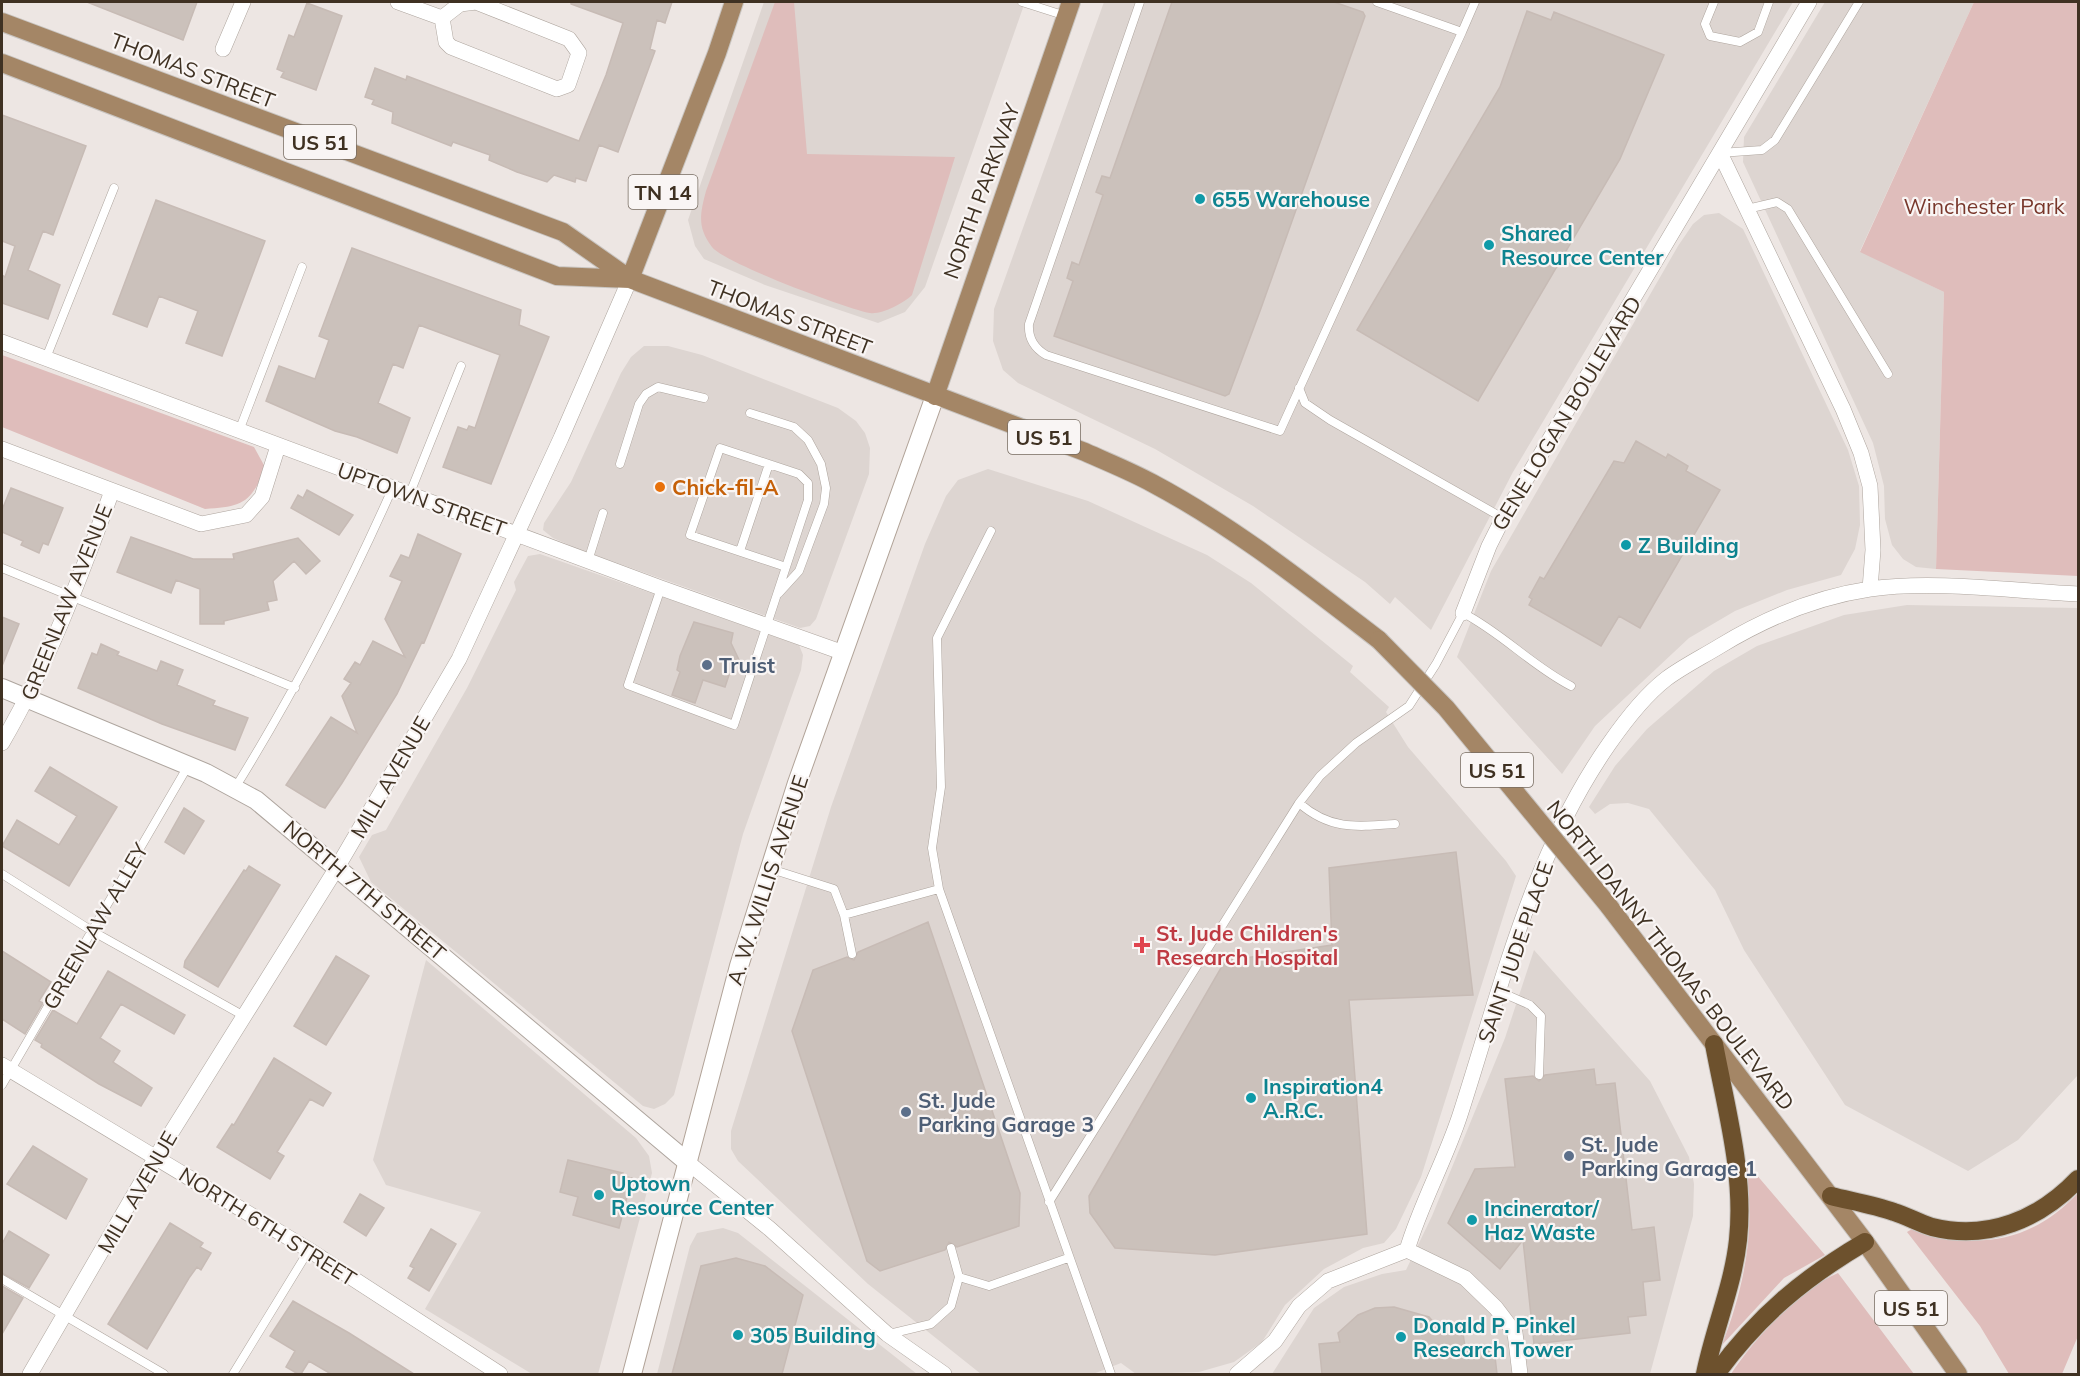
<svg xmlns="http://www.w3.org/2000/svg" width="2080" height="1376" font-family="Mulish,sans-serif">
  <rect width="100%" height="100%" fill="#ede6e3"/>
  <path fill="#ddd5d1" d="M 764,2 L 1025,2 L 925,287 L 905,312 L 878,323 L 765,285 L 704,259 L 695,246 L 688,220 Z
    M 1104,2 L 1793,2 L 1513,472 L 1431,630 L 1395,597 L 1390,604 L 1365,582 L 1253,506 L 1155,449 L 1018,383 L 1003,370 L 993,341 L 994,309 Z
    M 1825,2 L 1974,2 L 1860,251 L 1944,292 L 1936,569 L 1916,567 L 1903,559 L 1892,545 L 1885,519 L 1884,486 L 1873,443 L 1743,162 L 1744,137 Z
    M 1719,213 L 1743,229 L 1848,450 L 1859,486 L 1860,525 L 1855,549 L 1841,575 L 1787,590 L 1735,611 L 1689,638 L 1595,726 L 1562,774 L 1457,657 L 1491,571 L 1678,246 L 1693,224 L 1704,215 Z
    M 644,346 L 668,346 L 702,355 L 838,408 L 856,421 L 865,433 L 870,448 L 869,474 L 816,619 L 810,626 L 800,628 L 578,549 L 553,538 L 543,530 L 544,523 L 571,482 L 621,373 L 631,357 Z
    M 988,469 L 1088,501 L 1207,555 L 1251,583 L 1353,666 L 1350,672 L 1389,707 L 1386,712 L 1408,747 L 1506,861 L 1516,876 L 1421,1177 L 1396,1229 L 1384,1243 L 1363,1248 L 1324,1269 L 1285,1305 L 1262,1342 L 1234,1362 L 1199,1372 L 1136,1374 L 1121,1363 L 1093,1374 L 981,1374 L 868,1284 L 738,1161 L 731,1149 L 731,1131 L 831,807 L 925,544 L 946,496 L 958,480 Z
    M 540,554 L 799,645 L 803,655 L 801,670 L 743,834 L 674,1095 L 665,1104 L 654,1109 L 643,1106 L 371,882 L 359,857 L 372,835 L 386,830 L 467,688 L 516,590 L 514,582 L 528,556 Z
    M 1907,605 L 2078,608 L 2078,1075 L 2018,1140 L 1968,1171 L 1845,1105 L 1744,950 L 1715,890 L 1649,809 L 1628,803 L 1610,804 L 1595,814 L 1589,807 L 1615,766 L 1647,729 L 1714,671 L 1757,646 L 1844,615 Z
    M 1534,950 L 1650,1081 L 1689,1157 L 1694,1184 L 1693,1216 L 1650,1374 L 1272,1374 L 1314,1308 L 1344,1287 L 1382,1274 L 1406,1270 L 1432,1216 L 1505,1038 Z
    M 426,960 L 636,1138 L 649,1156 L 652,1173 L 598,1374 L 532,1374 L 425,1309 L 481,1212 L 386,1185 L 373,1160 Z
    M 723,1228 L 738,1233 L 917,1374 L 657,1374 L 690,1246 L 697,1233 Z"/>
  <path fill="#dfbdbb" d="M 775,2 L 794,2 L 807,154 L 955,157 L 912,295 C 904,303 881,315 870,313 C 847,309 724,263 712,247 C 697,227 700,214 706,191 Z
    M 1974,2 L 2078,2 L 2078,576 L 1936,569 L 1944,292 L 1860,252 Z
    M 2,355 L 254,447 L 265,467 C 252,503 242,507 205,509 L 2,427 Z
    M 1743,1159 L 1825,1255 L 1784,1278 L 1722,1345 C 1745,1285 1758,1222 1743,1159 Z
    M 2078,1193 L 2078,1336 L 2062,1374 L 2009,1374 L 1980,1326 L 1907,1232 L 1912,1229 C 1976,1251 2031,1243 2078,1193 Z
    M 1838,1273 L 1914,1374 L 1731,1374 C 1754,1339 1799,1290 1838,1273 Z"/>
  <path fill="#cbc1bb" stroke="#c7bbb5" stroke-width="1.5" d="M 87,2 L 197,2 L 183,40 Z
    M 571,2 L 672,2 L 665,23 L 657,20 L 650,49 L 655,51 L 618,152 L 599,145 L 586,181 L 576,178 L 575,182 L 554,175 L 547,182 L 517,172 L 489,160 L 490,155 L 453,142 L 451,146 L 392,123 L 393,112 L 372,104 L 374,100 L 365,97 L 375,68 L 406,80 L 407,76 L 579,141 L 606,75 L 623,23 L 571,4 Z
    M 1172,2 L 1334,2 L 1363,12 L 1365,16 L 1260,311 L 1229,394 L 1225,396 L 1054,336 L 1073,281 L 1067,278 L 1072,262 L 1079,265 L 1103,195 L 1096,192 L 1102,176 L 1110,178 Z
    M 307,3 L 342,16 L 316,90 L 281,77 L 284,72 L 277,69 L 289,35 L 294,37 Z
    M 1527,11 L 1551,20 L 1554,12 L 1664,55 L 1620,159 L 1478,401 L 1357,330 L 1500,87 Z
    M 2,115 L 86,146 L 53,235 L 43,231 L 28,270 L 60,285 L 48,319 L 2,303 L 2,275 L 5,277 L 15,246 L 2,241 Z
    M 156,200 L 265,241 L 222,356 L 186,343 L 198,311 L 159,296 L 147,327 L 113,314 Z
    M 352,248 L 521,310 L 519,325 L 549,337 L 491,484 L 443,467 L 458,427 L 467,430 L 469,426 L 475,428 L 500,355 L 419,325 L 403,368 L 393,364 L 378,403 L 410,418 L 397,453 L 357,437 L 335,431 L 266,401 L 279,366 L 315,379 L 329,340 L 319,336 Z
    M 1636,441 L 1666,458 L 1668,454 L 1688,466 L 1686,471 L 1720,490 L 1640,628 L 1619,616 L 1601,646 L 1529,605 L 1532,599 L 1529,597 L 1540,577 L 1544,579 L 1614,461 L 1624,463 Z
    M 11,488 L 63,508 L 48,545 L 43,543 L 39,553 L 21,545 L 23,541 L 2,532 L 2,510 Z
    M 307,490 L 353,515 L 339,535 L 291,508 L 298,495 L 303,498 Z
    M 418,534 L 461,554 L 424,643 L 422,642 L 397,694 L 342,783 L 325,808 L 320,806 L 286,785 L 331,717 L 357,733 L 342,696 L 351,683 L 344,679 L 355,662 L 360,665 L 373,641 L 405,657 L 385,619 L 402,581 L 390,576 L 401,555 L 409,558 Z
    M 131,537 L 193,559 L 234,559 L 233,554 L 298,538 L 320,561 L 306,574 L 294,561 L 273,581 L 277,600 L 267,602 L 269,610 L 224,621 L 224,624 L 200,624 L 200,589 L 176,580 L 171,593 L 117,572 Z
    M 2,617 L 19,624 L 2,666 Z
    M 694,622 L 733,633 L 731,643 L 740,662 L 732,666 L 725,687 L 703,680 L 695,703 L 672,695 L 680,672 L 677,670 L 680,656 Z
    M 101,644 L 119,652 L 117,655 L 157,671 L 161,661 L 183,670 L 177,685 L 215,701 L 213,705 L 248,718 L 235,750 L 162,724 L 78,688 L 92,653 L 97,655 Z
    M 50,767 L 117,807 L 69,886 L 2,846 L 17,820 L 59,845 L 77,816 L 35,791 Z
    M 184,808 L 204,821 L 184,854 L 165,842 Z
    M 1456,852 L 1473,995 L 1349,1000 L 1367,1234 L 1215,1255 L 1115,1248 L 1090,1213 L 1089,1196 L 1225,961 L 1332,945 L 1329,868 Z
    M 249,866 L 280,885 L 218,987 L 184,967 L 185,961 L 244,870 L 246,871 Z
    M 928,922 L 1020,1193 L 1019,1226 L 957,1247 L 949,1242 L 945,1250 L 880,1271 L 867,1261 L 792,1031 L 813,970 L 847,957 L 854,960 L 858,952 Z
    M 2,951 L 51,982 L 39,1001 L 43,1003 L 25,1034 L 2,1019 Z
    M 336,956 L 369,976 L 326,1045 L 294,1026 Z
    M 108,971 L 185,1015 L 174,1034 L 121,1004 L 100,1038 L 120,1051 L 113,1062 L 152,1088 L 141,1106 L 99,1084 L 41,1047 L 42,1044 L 35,1040 L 53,1010 L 77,1024 Z
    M 274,1058 L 331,1093 L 323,1106 L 310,1099 L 277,1152 L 284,1156 L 270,1179 L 217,1147 L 232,1124 L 234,1125 Z
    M 1594,1069 L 1596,1085 L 1615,1083 L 1632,1230 L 1654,1227 L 1660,1280 L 1643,1282 L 1646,1315 L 1628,1317 L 1630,1333 L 1534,1344 L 1523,1240 L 1500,1269 L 1448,1223 L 1475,1169 L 1515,1167 L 1505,1079 L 1533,1076 L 1539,1081 L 1545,1075 Z
    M 33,1146 L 87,1179 L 66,1219 L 7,1184 Z
    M 568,1160 L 623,1173 L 622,1176 L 632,1178 L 619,1228 L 573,1215 L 578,1197 L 560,1192 Z
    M 360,1194 L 384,1208 L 366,1236 L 344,1222 Z
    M 170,1223 L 203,1243 L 200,1247 L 211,1253 L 201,1270 L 197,1267 L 189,1278 L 147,1349 L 108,1324 Z
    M 431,1229 L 456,1244 L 429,1291 L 408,1278 L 414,1268 L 410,1266 Z
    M 9,1231 L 49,1255 L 29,1288 L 2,1273 L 2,1244 Z
    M 736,1258 L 765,1266 L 803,1295 L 782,1374 L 672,1374 L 701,1266 Z
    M 2,1286 L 23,1298 L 2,1334 Z
    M 293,1301 L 349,1333 L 414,1374 L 331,1374 L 309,1361 L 301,1374 L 298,1374 L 286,1367 L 295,1351 L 270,1336 Z
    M 1394,1307 L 1429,1317 L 1435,1324 L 1461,1322 L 1466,1352 L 1494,1348 L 1497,1374 L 1322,1374 L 1319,1344 L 1340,1342 L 1338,1333 L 1358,1315 L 1375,1308 Z"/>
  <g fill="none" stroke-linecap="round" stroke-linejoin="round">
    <g stroke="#aea59e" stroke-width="9">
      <path id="service" d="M 1022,2 L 1066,16
        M 1140,2 L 1029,324 C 1028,338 1034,348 1046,355 L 1280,431 L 1462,32 L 1377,2
        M 1714,2 L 1705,24 L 1710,36 L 1740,42 L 1758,32 L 1769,2
        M 1462,32 L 1475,2
        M 1720,153 L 1762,150 L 1775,140 L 1859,2
        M 1747,209 L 1777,202 L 1788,209 L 1888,374
        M 46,358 L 114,188
        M 1299,388 L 1305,403 L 1330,420 L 1503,518
        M 750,413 L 794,427 L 808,440 L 821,464 L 826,488 L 824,504 L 799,571 L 779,593
        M 239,431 L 302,267
        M 620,464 L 639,404 L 646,394 L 658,387 L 704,398
        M 410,493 L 461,366
        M 991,531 L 937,638 L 941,787 L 932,848 L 939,889 L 1111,1374
        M 740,551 L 769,464
        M 588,561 L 603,513
        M 2,568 L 295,688
        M 661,588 L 628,685 L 734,725 L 808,500 L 808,483 L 799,474 L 720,448 L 690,535 L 786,567
        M 235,788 C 295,691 347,591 393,487
        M 1299,803 C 1330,830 1356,827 1395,824
        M 771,869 L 834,889 L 844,915 L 939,889
        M 2,874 L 92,931 L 244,1016
        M 844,915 L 852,954
        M 1498,991 L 1530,1005 L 1541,1016 L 1539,1075
        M 2,1085 L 188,766
        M 1049,1202 L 1299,803 L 1320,776 L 1356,743 L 1409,706 L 1436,664 L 1463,613 C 1502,633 1532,666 1571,686
        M 959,1277 L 989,1286 L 1068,1258
        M 2,1279 L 164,1374
        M 889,1334 L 931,1324 L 951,1306 L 959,1277 L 951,1248
        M 233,1374 L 309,1250"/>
    </g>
    <g stroke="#aea59e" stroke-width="16">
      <path id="minor" d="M 398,2 L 442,18
        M 476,2 L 569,39 L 579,53 L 568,85 L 557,89 L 451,47 L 446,42 L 442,18 L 460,4 Z
        M 223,49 L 243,2
        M 1720,153 L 1843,409 L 1861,453 L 1870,486 L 1873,550 L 1870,589
        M 2,342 L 661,588 L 844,653
        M 2,449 L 201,524 L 246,515 L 262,497 L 278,446
        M 1463,613 L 1489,546 L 1503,518 L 1809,2
        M 2,743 C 48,664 80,578 112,491
        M 2,1065 L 309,1250 L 500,1374
        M 686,1161 L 770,1229 L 887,1334 L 944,1374
        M 1407,1250 L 1465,1278 L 1496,1308 L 1515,1333 L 1520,1374
        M 30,1374 L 156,1157 L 338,866 L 459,659 L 561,438 L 630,279
        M 1237,1374 L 1275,1341 L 1299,1306 L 1328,1281 L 1407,1250 C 1421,1203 1445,1161 1460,1115 C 1501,988 1532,854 1609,744 C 1625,721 1644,696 1666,679 C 1682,667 1702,657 1720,646 C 1766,618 1816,597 1870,589 C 1933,580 2014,591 2078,594"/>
    </g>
    <g stroke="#aea59e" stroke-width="20">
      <path id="tertiary" d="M 2,688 L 206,773 L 256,800 L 686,1161"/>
    </g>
    <g stroke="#b1a398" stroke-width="20">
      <path id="secondary" d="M 632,1374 L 739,966 L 797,783 L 935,396"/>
    </g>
    <g stroke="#c9c5c1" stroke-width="20">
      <path id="primary" d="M 2,22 L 563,232 L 630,279 L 1085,452 C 1107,462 1130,471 1152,483 C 1233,526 1306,584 1379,640
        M 2,63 L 557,276 L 630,279
        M 630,279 L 717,53 L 734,2
        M 935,396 L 1071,2
        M 1608,905 L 1865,1242 L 1958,1374"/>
    </g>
    <g stroke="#c9c5c1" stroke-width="20">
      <path id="motorway" d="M 1831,1196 C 1851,1201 1874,1205 1894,1212 C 1907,1216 1919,1223 1932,1227 C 1988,1241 2040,1219 2078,1179
        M 1705,1374 C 1714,1329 1733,1286 1738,1240 C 1745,1174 1726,1109 1714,1044
        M 1716,1374 C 1758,1316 1804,1278 1865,1242"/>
    </g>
    <use href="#service" stroke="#fff" stroke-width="8"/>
    <use href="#minor" stroke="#fff" stroke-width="15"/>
    <use href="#tertiary" stroke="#fff" stroke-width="18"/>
    <use href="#secondary" stroke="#fff" stroke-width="18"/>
    <use href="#primary" stroke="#a48666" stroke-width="18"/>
    <use href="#motorway" stroke="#6d512d" stroke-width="18"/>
    <g stroke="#c9c5c1" stroke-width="20" stroke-linecap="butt">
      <path id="primary-bridge" d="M 1379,640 L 1446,708 L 1608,905"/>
    </g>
    <use href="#primary-bridge" stroke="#a48666" stroke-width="18"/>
  </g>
  <g fill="#0f9aa8" stroke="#f9f5f4" stroke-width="2">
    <circle cx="1200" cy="199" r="6"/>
    <circle cx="1489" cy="245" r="6"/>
    <circle cx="1626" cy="545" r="6"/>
    <circle cx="1251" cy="1098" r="6"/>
    <circle cx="599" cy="1195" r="6"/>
    <circle cx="1472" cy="1220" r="6"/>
    <circle cx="738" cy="1335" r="6"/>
    <circle cx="1401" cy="1337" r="6"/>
  </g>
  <circle fill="#e8710a" stroke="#f9f5f4" stroke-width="2" cx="660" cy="487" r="6"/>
  <g fill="#5c6f8a" stroke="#f9f5f4" stroke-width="2">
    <circle cx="707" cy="665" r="6"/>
    <circle cx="906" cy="1112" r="6"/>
    <circle cx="1569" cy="1156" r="6"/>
  </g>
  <path fill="#e0444e" stroke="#f9f5f4" stroke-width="2" d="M1139 936h6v6h6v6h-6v6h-6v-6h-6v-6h6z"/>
  <g text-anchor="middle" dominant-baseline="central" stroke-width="4.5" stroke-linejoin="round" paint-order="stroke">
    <g fill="#f9f5f4" stroke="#776c61" stroke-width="1.5">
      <rect x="284" y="125" width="72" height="34" rx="4.5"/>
      <rect x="628.5" y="175" width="69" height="34" rx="4.5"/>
      <rect x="1008" y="420" width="72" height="34" rx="4.5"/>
      <rect x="1461" y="753" width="72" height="34" rx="4.5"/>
      <rect x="1875" y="1291" width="72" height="34" rx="4.5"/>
    </g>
    <g font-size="20" font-weight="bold" fill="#3f3122">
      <text x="320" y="142">US 51</text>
      <text x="663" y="192">TN 14</text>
      <text x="1044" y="437">US 51</text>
      <text x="1497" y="770">US 51</text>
      <text x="1911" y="1308">US 51</text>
    </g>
    <g font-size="21" fill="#3f3122" stroke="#f9f5f4">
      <text transform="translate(193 70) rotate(21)">THOMAS STREET</text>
      <text transform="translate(981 191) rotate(-70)">NORTH PARKWAY</text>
      <text transform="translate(790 317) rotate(21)">THOMAS STREET</text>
      <text transform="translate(1566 413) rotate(-59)">GENE LOGAN BOULEVARD</text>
      <text transform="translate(422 499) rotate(20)">UPTOWN STREET</text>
      <text transform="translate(66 602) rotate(-68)">GREENLAW AVENUE</text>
      <text transform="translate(390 777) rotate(-60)">MILL AVENUE</text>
      <text transform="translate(767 880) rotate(-72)">A. W. WILLIS AVENUE</text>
      <text transform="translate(365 890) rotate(40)">NORTH 7TH STREET</text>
      <text transform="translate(95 926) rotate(-60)">GREENLAW ALLEY</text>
      <text transform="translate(1515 952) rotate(-71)">SAINT JUDE PLACE</text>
      <text transform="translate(1671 955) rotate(52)">NORTH DANNY THOMAS BOULEVARD</text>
      <text transform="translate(137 1192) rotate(-60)">MILL AVENUE</text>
      <text transform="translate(268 1226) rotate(32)">NORTH 6TH STREET</text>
    </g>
    <g font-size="21" font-weight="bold" fill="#0d838f" stroke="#f9f5f4" text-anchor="start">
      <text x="1212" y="199">655 Warehouse</text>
      <text x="1501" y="233">Shared<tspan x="1501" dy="24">Resource Center</tspan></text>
      <text x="1638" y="545">Z Building</text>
      <text x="1263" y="1086">Inspiration4<tspan x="1263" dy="24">A.R.C.</tspan></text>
      <text x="611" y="1183">Uptown<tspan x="611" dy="24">Resource Center</tspan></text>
      <text x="1484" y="1208">Incinerator/<tspan x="1484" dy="24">Haz Waste</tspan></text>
      <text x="1413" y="1325">Donald P. Pinkel<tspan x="1413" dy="24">Research Tower</tspan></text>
      <text x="750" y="1335">305 Building</text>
    </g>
    <g font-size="21" fill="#78372b" stroke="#f9f5f4">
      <text x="1984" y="206">Winchester Park</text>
    </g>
    <g font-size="21" font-weight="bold" fill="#c56008" stroke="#f9f5f4" text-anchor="start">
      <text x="672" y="487">Chick-fil-A</text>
    </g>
    <g font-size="21" font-weight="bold" fill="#4e5e75" stroke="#f9f5f4" text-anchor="start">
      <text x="719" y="665">Truist</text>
      <text x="918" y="1100">St. Jude<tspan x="918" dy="24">Parking Garage 3</tspan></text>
      <text x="1581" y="1144">St. Jude<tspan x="1581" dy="24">Parking Garage 1</tspan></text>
    </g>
    <g font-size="21" font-weight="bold" fill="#be3a42" stroke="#f9f5f4" text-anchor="start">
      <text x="1156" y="933">St. Jude Children's<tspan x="1156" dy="24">Research Hospital</tspan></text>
    </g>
  </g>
  <rect width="2080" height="1376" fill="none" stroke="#3f3122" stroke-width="6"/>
</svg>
